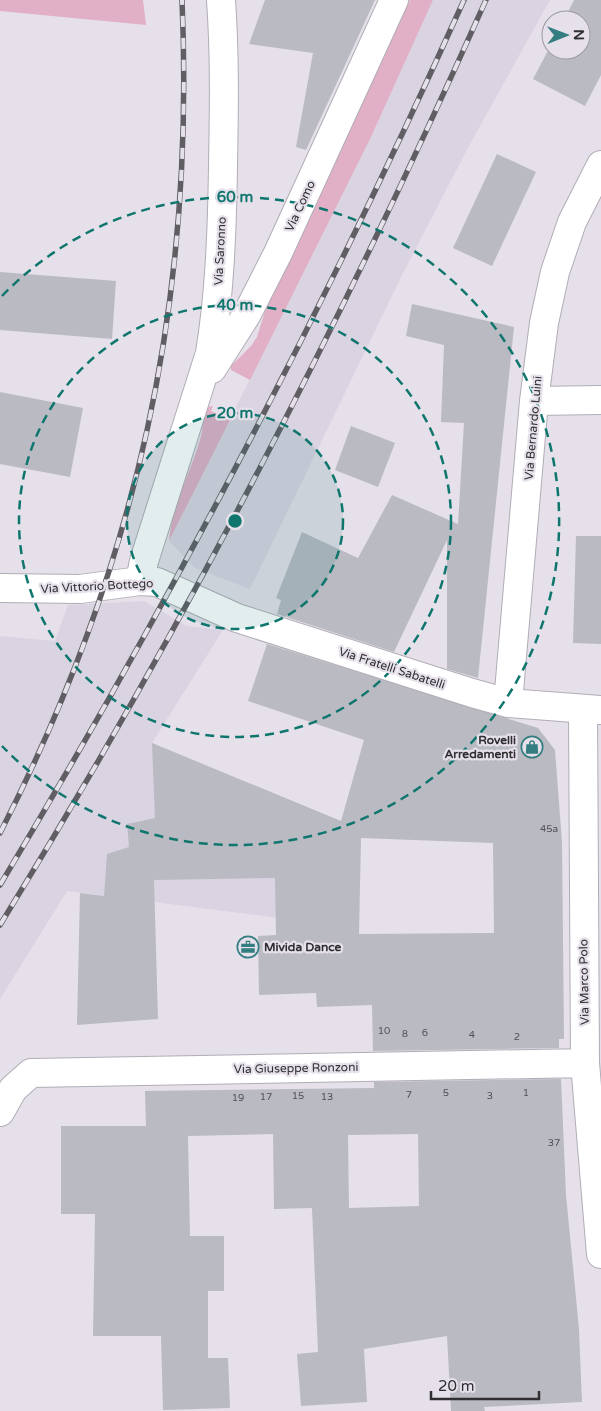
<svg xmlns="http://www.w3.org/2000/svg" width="601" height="1411" font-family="'Varela Round',sans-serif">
  <rect width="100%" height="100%" fill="#e5e0ea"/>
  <path fill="#dad3e2" d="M 433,0 L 550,0 L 470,144 L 402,275 L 250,589 L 195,568 L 169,541 L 371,137 Z
    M 144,601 L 187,626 L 223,630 L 152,743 L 361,830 L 358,928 L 67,891 L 0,999 L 0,636 L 55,641 L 68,605 Z"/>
  <path fill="#e1afc6" d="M 0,0 L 143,0 L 146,25 L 0,11 Z
    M 410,0 L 433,0 L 371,137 L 250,380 L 231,370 L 231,366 L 251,346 L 257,337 L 269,299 Z
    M 213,406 L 211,411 L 230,420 L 169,541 C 172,505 190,474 200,440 C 204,429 201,417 208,407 Z"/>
  <path fill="#babac3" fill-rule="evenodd" d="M 265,0 L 375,0 L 306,150 L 296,147 L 313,53 L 249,44 Z
    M 574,0 L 601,0 L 601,75 L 585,106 L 533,79 L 551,45 L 551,50 L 581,50 L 581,20 L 564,20 Z
    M 497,154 L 536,172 L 492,266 L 453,248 Z
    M 0,272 L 116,281 L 112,339 L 0,330 Z
    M 412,304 L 514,327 L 478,678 L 447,669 L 447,540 L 394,652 L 277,614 L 281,600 L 276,598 L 302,532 L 358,558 L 392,495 L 458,524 L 464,423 L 441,422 L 444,345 L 406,336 Z
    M 0,392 L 83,408 L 70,477 L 0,464 Z
    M 351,426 L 395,443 L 378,487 L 335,470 Z
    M 576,536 L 601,536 L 601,644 L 573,643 Z
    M 267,644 L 538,728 L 555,750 L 562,842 L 564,1039 L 559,1039 L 559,1048 L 373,1051 L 372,1005 L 317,1007 L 316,993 L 259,995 L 258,936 L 276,935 L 275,878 L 154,880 L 158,1019 L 77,1025 L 80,893 L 104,896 L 107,854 L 129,847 L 127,824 L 155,818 L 152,743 L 341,821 L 364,740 L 248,701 ZM 361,838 L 493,843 L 494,933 L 359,934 Z
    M 561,1079 L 566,1195 L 579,1329 L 582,1402 L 484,1407 L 485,1411 L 451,1411 L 447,1336 L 364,1349 L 367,1402 L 301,1406 L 297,1354 L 318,1352 L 312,1208 L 274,1209 L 273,1134 L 188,1136 L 190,1236 L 224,1236 L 224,1291 L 208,1291 L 208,1358 L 228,1358 L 230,1408 L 163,1410 L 161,1336 L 93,1336 L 95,1214 L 61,1214 L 61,1126 L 146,1126 L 145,1091 L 374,1088 L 374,1082 ZM 418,1134 L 419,1206 L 349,1208 L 348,1135 Z"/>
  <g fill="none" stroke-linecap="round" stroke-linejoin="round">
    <g stroke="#b1adb6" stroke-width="30">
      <path id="minor" d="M 212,369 L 247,314 L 278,253 L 394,0
        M 534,401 L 601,400
        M 140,581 L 144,561 L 210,353 C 220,291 222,229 223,167 C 224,111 225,56 221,0
        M 0,588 L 80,589 L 140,581 L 157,582 L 237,618 L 472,693 L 508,703 L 601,710
        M 508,703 L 534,401 L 544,323 L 555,272 L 572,222 L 601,165
        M 583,710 L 585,1063 L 601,1254
        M 0,1112 L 13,1089 L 31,1073 L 585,1063"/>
    </g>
    <use href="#minor" stroke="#fff" stroke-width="28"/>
    <g stroke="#615e63" stroke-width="5.5">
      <path id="rail" d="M 0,833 C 137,566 195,301 182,0
        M 0,885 C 172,599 327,304 464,0
        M 0,925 C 183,629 344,318 486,0"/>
    </g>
    <use href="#rail" stroke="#e5e0ea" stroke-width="4" stroke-dasharray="11" stroke-linecap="butt"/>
  </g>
  <circle cx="235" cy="521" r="108" fill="#0f766e" fill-opacity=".12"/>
  <g fill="none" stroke="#0f766e" stroke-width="2.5" stroke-dasharray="9 6">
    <circle cx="235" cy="521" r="108"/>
    <circle cx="235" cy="521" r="216"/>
    <path d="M2 296A324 324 0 1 1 2 746"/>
  </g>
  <defs>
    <g id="shop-ring" transform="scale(1.125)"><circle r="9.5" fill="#e5e0ea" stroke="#347d80" stroke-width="1.5"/><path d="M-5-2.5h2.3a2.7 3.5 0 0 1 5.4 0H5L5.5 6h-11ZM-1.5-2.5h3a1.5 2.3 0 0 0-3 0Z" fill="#347d80"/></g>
    <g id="office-ring" transform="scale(1.125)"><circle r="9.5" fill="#e5e0ea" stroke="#347d80" stroke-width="1.5"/><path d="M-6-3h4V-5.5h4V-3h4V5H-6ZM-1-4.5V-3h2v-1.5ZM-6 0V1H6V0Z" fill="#347d80"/></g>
  </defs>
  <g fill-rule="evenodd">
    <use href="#shop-ring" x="532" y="747"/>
    <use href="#office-ring" x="248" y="947"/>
  </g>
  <g text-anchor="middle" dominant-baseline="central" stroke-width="4.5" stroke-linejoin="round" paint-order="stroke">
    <g font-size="10" fill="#525156">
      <text x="549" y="829">45a</text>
      <text x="384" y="1031">10</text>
      <text x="425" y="1033">6</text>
      <text x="405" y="1034">8</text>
      <text x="472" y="1035">4</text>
      <text x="517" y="1037">2</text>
      <text x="446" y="1093">5</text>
      <text x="526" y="1093">1</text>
      <text x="409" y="1095">7</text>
      <text x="298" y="1096">15</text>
      <text x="490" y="1096">3</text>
      <text x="266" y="1097">17</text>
      <text x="327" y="1097">13</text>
      <text x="238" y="1098">19</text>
      <text x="554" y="1143">37</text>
    </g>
    <g font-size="12" fill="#302e31" stroke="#e5e0ea">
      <text transform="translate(300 206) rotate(-65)">Via Como</text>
      <text transform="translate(220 251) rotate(-87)">Via Saronno</text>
      <text transform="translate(533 428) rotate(-85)">Via Bernardo Luini</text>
      <text transform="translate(97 586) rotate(-3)">Via Vittorio Bottego</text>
      <text transform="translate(392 668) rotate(18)">Via Fratelli Sabatelli</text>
      <text transform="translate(584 982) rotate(-91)">Via Marco Polo</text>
      <text transform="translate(296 1068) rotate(-1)">Via Giuseppe Ronzoni</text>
    </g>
    <g font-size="12" font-weight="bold" fill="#302e31" stroke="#e5e0ea" text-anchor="end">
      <text x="516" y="740">Rovelli<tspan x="516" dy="14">Arredamenti</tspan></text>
      <text x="264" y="947" text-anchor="start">Mivida Dance</text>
    </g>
  </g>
  <circle cx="235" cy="521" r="8" fill="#0f766e" stroke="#e5e0ea" stroke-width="2.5"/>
  <g font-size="15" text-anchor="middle" font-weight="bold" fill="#0f766e" stroke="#e5e0ea" stroke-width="4.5" stroke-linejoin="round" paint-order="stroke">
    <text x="235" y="202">60 m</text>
    <text x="235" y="310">40 m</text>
    <text x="235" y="418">20 m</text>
  </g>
  <g transform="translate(566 35) rotate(89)"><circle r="24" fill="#e5e0ea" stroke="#9d99a0"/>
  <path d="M0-4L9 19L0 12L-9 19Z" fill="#347d80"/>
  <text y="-8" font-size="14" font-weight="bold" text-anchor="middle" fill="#302e31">N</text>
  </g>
  <path d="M431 1391v8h108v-8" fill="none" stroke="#302e31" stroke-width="2.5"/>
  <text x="438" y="1391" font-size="15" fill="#302e31" stroke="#e5e0ea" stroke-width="4" paint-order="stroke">20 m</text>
</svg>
